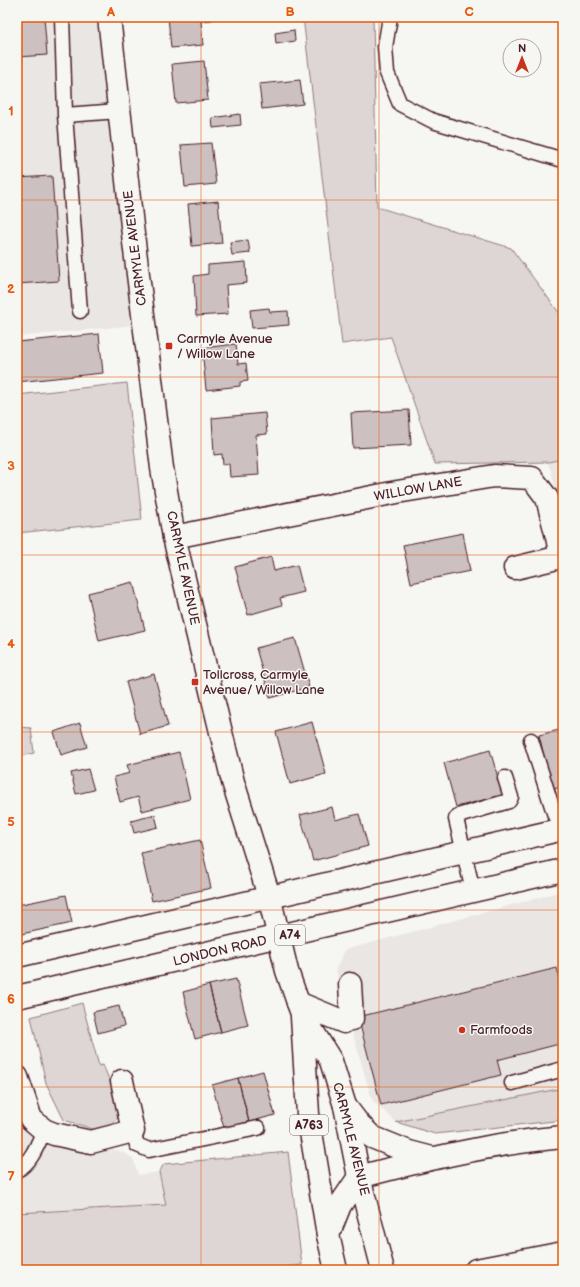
<svg xmlns="http://www.w3.org/2000/svg" width="580" height="1287" font-family="'Balsamiq Sans',sans-serif">
  <rect width="100%" height="100%" fill="#f6f6f2"/>
  <filter id="ink" filterUnits="userSpaceOnUse"><feTurbulence type="fractalNoise" baseFrequency=".025" numOctaves="2"/><feDisplacementMap in="SourceGraphic" scale="8" xChannelSelector="R" yChannelSelector="G"/><feConvolveMatrix kernelMatrix="1 2 1 2 8 2 1 2 1" color-interpolation-filters="sRGB"/></filter>
  <g filter="url(#ink)">
    <path fill="#e9e6e3" d="M 17,17 L 99,17 L 134,325 L 17,337 Z
      M 563,459 L 563,512 L 548,462 Z
      M 563,891 L 563,1088 L 396,1122 L 372,1100 L 342,996 L 336,969 L 345,950 Z
      M 17,1108 L 23,1118 L 70,1150 L 94,1152 L 118,1150 L 133,1158 L 138,1175 L 159,1172 L 166,1205 L 17,1213 Z"/>
    <path fill="#ddd6d5" stroke="#947a80" d="M 303,17 L 373,17 L 377,207 L 511,248 L 563,318 L 563,459 L 548,462 L 435,464 L 391,337 L 342,344 Z
      M 127,383 L 142,520 L 17,533 L 17,395 Z
      M 17,727 L 31,728 L 34,753 L 17,757 Z
      M 82,1003 L 99,1066 L 103,1065 L 119,1103 L 118,1117 L 111,1125 L 93,1129 L 64,1120 L 46,1083 L 31,1017 Z
      M 563,1088 L 563,1120 L 435,1134 L 396,1122 Z
      M 288,1152 L 302,1265 L 254,1270 L 17,1270 L 17,1213 L 166,1205 L 159,1172 L 164,1164 Z"/>
    <path fill="#ccc1c0" stroke="#4a1f2b" d="M 17,17 L 44,17 L 47,55 L 17,57 Z
      M 168,17 L 212,17 L 212,20 L 201,21 L 203,45 L 171,48 Z
      M 294,30 L 295,41 L 276,44 L 275,33 Z
      M 204,61 L 208,100 L 176,103 L 172,64 Z
      M 300,80 L 303,104 L 262,109 L 259,84 Z
      M 240,114 L 241,125 L 213,128 L 212,118 Z
      M 211,143 L 216,184 L 185,187 L 181,145 Z
      M 52,176 L 59,281 L 17,284 L 17,178 Z
      M 218,201 L 222,243 L 192,246 L 188,204 Z
      M 248,240 L 250,253 L 232,255 L 230,242 Z
      M 246,262 L 247,283 L 226,285 L 228,314 L 196,316 L 194,276 L 208,274 L 208,265 Z
      M 269,308 L 270,312 L 288,311 L 289,325 L 252,328 L 250,310 Z
      M 99,334 L 103,373 L 17,382 L 17,342 Z
      M 236,344 L 238,364 L 246,363 L 248,381 L 240,382 L 240,386 L 206,390 L 202,348 Z
      M 409,410 L 411,445 L 353,448 L 351,413 Z
      M 265,413 L 267,434 L 256,435 L 259,475 L 230,477 L 229,464 L 223,465 L 222,454 L 214,455 L 212,418 Z
      M 463,533 L 470,571 L 411,583 L 403,545 Z
      M 271,557 L 274,571 L 297,565 L 304,592 L 280,598 L 282,605 L 248,615 L 235,567 Z
      M 133,582 L 145,630 L 99,641 L 88,593 Z
      M 295,638 L 309,687 L 270,698 L 256,648 Z
      M 154,674 L 168,726 L 140,734 L 126,682 Z
      M 312,722 L 326,774 L 290,784 L 276,732 Z
      M 80,723 L 87,747 L 61,755 L 54,732 Z
      M 563,729 L 563,787 L 552,789 L 539,735 Z
      M 490,750 L 503,795 L 456,807 L 444,763 Z
      M 179,752 L 190,799 L 142,811 L 138,797 L 120,802 L 114,777 L 130,773 L 127,765 Z
      M 88,769 L 94,790 L 76,794 L 71,773 Z
      M 332,807 L 335,820 L 359,814 L 368,846 L 313,861 L 300,815 Z
      M 155,815 L 158,827 L 134,833 L 131,821 Z
      M 200,840 L 211,888 L 152,901 L 141,853 Z
      M 66,895 L 72,923 L 17,935 L 17,905 Z
      M 557,968 L 563,992 L 563,1043 L 497,1060 L 501,1075 L 381,1105 L 358,1017 Z
      M 236,979 L 248,1025 L 221,1032 L 209,985 Z
      M 209,985 L 221,1032 L 195,1039 L 183,992 Z
      M 119,1006 L 124,1026 L 98,1033 L 93,1012 Z
      M 263,1071 L 275,1115 L 249,1122 L 238,1078 Z
      M 238,1078 L 249,1122 L 224,1128 L 212,1085 Z"/>
    <g fill="none" stroke-linecap="round" stroke-linejoin="round">
      <g stroke="#4a1f2b" stroke-width="17">
        <path id="lane" d="M 62,17 L 65,115 L 80,311
          M 390,17 L 385,47 L 387,73 L 400,104 L 433,121 L 563,160
          M 65,115 L 119,111
          M 531,740 L 555,816 L 563,826
          M 473,891 L 456,819 L 458,816 L 509,801 L 511,797 L 505,778
          M 512,1083 L 563,1069
          M 133,1131 L 137,1145 L 149,1150 L 258,1128
          M 17,1170 C 31,1163 38,1144 44,1130"/>
      </g>
      <g stroke="#4a1f2b" stroke-width="25">
        <path id="street" d="M 174,537 L 397,492 L 494,476 L 532,478 L 547,498 L 557,537 L 561,557 L 515,568
          M 350,984 L 352,1019
          M 298,1003 L 344,1022
          M 17,1077 L 31,1119 L 44,1130 L 54,1134 L 91,1142 L 133,1131 L 122,1081"/>
      </g>
      <g stroke="#4a1f2b" stroke-width="25">
        <path id="secondary" d="M 109,17 L 132,226 L 162,468 L 174,537 L 233,782 L 269,896"/>
      </g>
      <g stroke="#4a1f2b" stroke-width="25">
        <path id="primary" d="M 269,896 L 287,971 L 302,1014 L 331,1061 L 345,1106 L 359,1177 L 383,1270
          M 17,956 L 563,829
          M 17,997 L 563,870
          M 302,1017 L 308,1114 L 328,1235 L 336,1270"/>
      </g>
      <g stroke="#4a1f2b" stroke-width="25">
        <path id="highway" d="M 345,1106 L 358,1123 L 372,1137 L 409,1152 L 432,1158
          M 328,1235 L 340,1205 L 359,1177 C 427,1159 494,1143 563,1137
          M 476,1270 L 563,1253"/>
      </g>
      <use href="#lane" stroke="#f6f6f2" stroke-width="14"/>
      <use href="#street" stroke="#f6f6f2" stroke-width="22"/>
      <use href="#secondary" stroke="#f6f6f2" stroke-width="22"/>
      <use href="#primary" stroke="#f6f6f2" stroke-width="22"/>
      <use href="#highway" stroke="#f6f6f2" stroke-width="22"/>
    </g>
  </g>
  <path fill="none" stroke="#e8590c" stroke-width="1" stroke-opacity="0.55" d="M 201,17 L 201,1270M 379,17 L 379,1270M 17,200 L 563,200M 17,377 L 563,377M 17,555 L 563,555M 17,732 L 563,732M 17,910 L 563,910M 17,1087 L 563,1087"/>
  <g fill="#c8321e" stroke="#f6f6f2" stroke-width="1.5">
    <rect x="165" y="342" width="8" height="8" rx="2"/>
    <rect x="191" y="678" width="8" height="8" rx="2"/>
    <circle cx="462" cy="1030" r="4"/>
  </g>
  <g text-anchor="middle" dominant-baseline="central" stroke-width="3" stroke-linejoin="round" paint-order="stroke">
    <g fill="#f6f6f2" stroke="#7e6067" stroke-width="1">
      <rect x="275" y="925" width="30" height="20" rx="3"/>
      <rect x="290" y="1115" width="38" height="20" rx="3"/>
    </g>
    <g font-size="12" font-weight="bold" fill="#4a1f2b">
      <text x="290" y="935">A74</text>
      <text x="309" y="1125">A763</text>
    </g>
    <g font-size="13" fill="#4a1f2b" stroke="#f6f6f2">
      <text transform="translate(135 248) rotate(-97)">CARMYLE AVENUE</text>
      <text transform="translate(418 489) rotate(-10)">WILLOW LANE</text>
      <text transform="translate(183 568) rotate(78)">CARMYLE AVENUE</text>
      <text transform="translate(220 951) rotate(-13)">LONDON ROAD</text>
      <text transform="translate(351 1139) rotate(76)">CARMYLE AVENUE</text>
    </g>
    <g font-size="13" fill="#4a1f2b" stroke="#f6f6f2" text-anchor="start">
      <text x="177" y="339">Carmyle Avenue<tspan x="177" dy="15">/ Willow Lane</tspan></text>
      <text x="203" y="675">Tollcross, Carmyle<tspan x="203" dy="15">Avenue/ Willow Lane</tspan></text>
      <text x="470" y="1030">Farmfoods</text>
    </g>
  </g>
  <rect width="580" height="1287" fill="none" stroke="#f6f6f2" stroke-width="44"/>
  <g transform="translate(522 58)"><circle r="19" fill="#f6f6f2" stroke="#b1a0a2"/>
  <path d="M0-3L7 15L0 10L-7 15Z" fill="#c8321e"/>
  <text y="-6" font-size="11" font-weight="bold" text-anchor="middle" fill="#4a1f2b">N</text>
  </g>
  <rect x="22" y="22" width="536" height="1243" fill="none" stroke="#e8590c" stroke-width="1.5"/>
  <g font-size="13" text-anchor="middle" font-weight="bold" fill="#e8590c">
    <text x="111" y="16">A</text>
    <text x="290" y="16">B</text>
    <text x="469" y="16">C</text>
    <text x="11" y="115">1</text>
    <text x="11" y="293">2</text>
    <text x="11" y="470">3</text>
    <text x="11" y="648">4</text>
    <text x="11" y="826">5</text>
    <text x="11" y="1003">6</text>
    <text x="11" y="1181">7</text>
  </g>
</svg>
